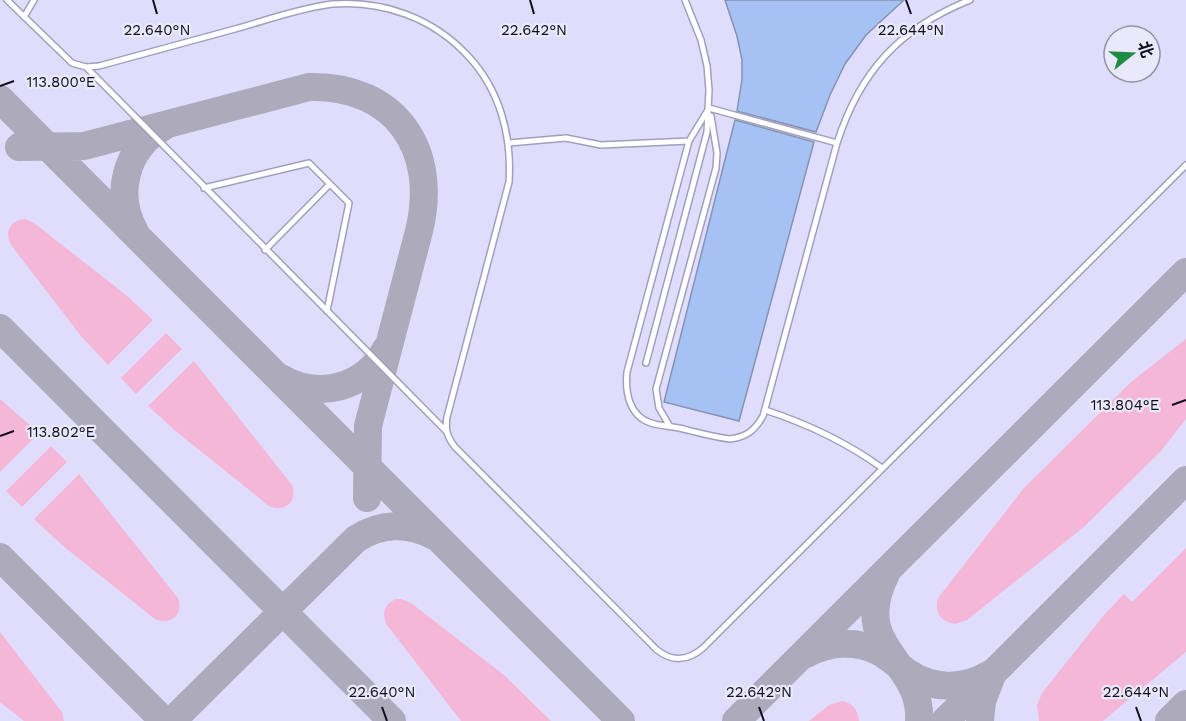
<svg xmlns="http://www.w3.org/2000/svg" width="1186" height="721" font-family="'Work Sans','Noto Sans SC',sans-serif">
  <rect width="100%" height="100%" fill="#eae8fb"/>
  <path fill="#e0ddfc" fill-rule="evenodd" d="M 0,0 L 1186,0 L 1186,721 L 0,721 ZM 1114,36 L 1150,36 L 1150,72 L 1114,72 Z"/>
  <path fill="#f5b7d8" d="M 25,219 L 34,223 L 126,295 L 153,320 L 108,365 L 81,336 L 11,245 C 4,232 10,220 25,219 Z
    M 166,333 L 182,349 L 136,394 L 121,378 Z
    M 1186,339 L 1186,419 L 1161,451 L 1085,526 L 967,620 L 955,624 C 941,622 934,613 938,598 L 1024,488 L 1131,382 Z
    M 194,361 L 292,485 C 298,501 285,513 269,506 L 178,433 L 148,406 Z
    M 0,399 L 39,433 L 0,472 Z
    M 51,446 L 67,462 L 22,507 L 6,491 Z
    M 79,474 L 178,598 C 184,614 171,626 155,619 L 63,546 L 34,519 Z
    M 1186,548 L 1186,652 L 1103,721 L 1039,721 L 1037,705 L 1042,693 L 1104,615 L 1124,594 L 1132,602 Z
    M 396,599 L 401,599 L 411,603 L 504,675 L 551,721 L 461,721 L 387,625 C 381,614 384,604 396,599 Z
    M 0,632 L 62,712 L 64,721 L 24,721 L 0,702 Z
    M 842,701 C 853,703 858,710 859,721 L 809,721 L 829,705 Z"/>
  <g fill="none" stroke-linecap="round" stroke-linejoin="round">
    <path stroke="#acaabb" stroke-width="28" d="M 0,99 L 621,721
      M 19,147 L 84,146 L 309,87 C 396,85 439,150 419,231 L 368,426 L 367,498
      M 135,232 C 114,195 125,149 163,127
      M 0,328 L 392,721
      M 281,378 C 319,400 365,388 386,349
      M 0,557 L 164,721
      M 886,574 C 848,649 923,660 919,721
      M 806,654 C 829,642 855,640 878,651 C 890,657 898,666 908,673 C 932,689 963,690 988,675
      M 172,721 L 356,539 C 380,523 408,522 434,536
      M 736,721 L 1186,272
      M 945,721 L 1186,480
      M 980,721 L 982,701 L 991,678
      M 1169,721 L 1186,704"/>
  </g>
  <path fill="#a6c2f5" stroke="#8594ae" stroke-width="1.5" d="M 725,0 L 904,0 L 866,35 L 845,64 L 830,95 L 816,132 L 737,111 L 742,79 L 742,60 L 737,36 Z
    M 735,120 L 814,142 L 739,421 L 664,402 Z"/>
  <g fill="none" stroke-linecap="round" stroke-linejoin="round">
    <g stroke="#a29fbc" stroke-width="8">
      <path id="service" d="M 7,0 L 72,63 L 86,67 L 99,66 C 144,54 190,41 235,29 C 267,20 300,8 332,4 C 383,0 433,18 468,56 C 500,90 512,136 509,182 L 447,417 C 445,429 447,437 455,447 L 657,650 C 672,662 688,661 703,648 L 1186,165
        M 24,17 L 34,0
        M 86,67 L 446,431
        M 709,108 L 689,141 L 627,372 C 625,392 629,416 651,423 C 660,426 670,426 679,428 C 696,432 713,437 730,439 C 747,437 755,430 763,416 L 837,143 C 860,71 900,28 970,0
        M 709,108 L 837,143
        M 509,143 L 566,138 L 601,145 L 689,141
        M 204,188 L 309,163 L 349,203 L 327,311
        M 265,250 L 330,184
        M 646,363 L 707,132 L 709,90 L 707,66 L 701,40 L 685,0
        M 765,410 C 808,424 846,442 882,468
        M 669,425 L 659,408 L 656,389 L 716,168 L 717,153 L 711,116"/>
    </g>
    <use href="#service" stroke="#fff" stroke-width="5"/>
  </g>
  <path fill="none" stroke="#100e19" stroke-width="2" d="M 153,0 L 157,14M 530,0 L 534,14M 906,0 L 911,14M 0,86 L 14,81M 1172,405 L 1186,400M 0,436 L 14,431M 382,707 L 387,721M 759,707 L 764,721M 1136,707 L 1141,721"/>
  <g font-size="15" text-anchor="middle" fill="#100e19" stroke="#eae8fb" stroke-width="4.5" stroke-linejoin="round" paint-order="stroke">
    <text x="157" y="35">22.640°N</text>
    <text x="534" y="35">22.642°N</text>
    <text x="911" y="35">22.644°N</text>
    <text x="61" y="87">113.800°E</text>
    <text x="1125" y="410">113.804°E</text>
    <text x="61" y="437">113.802°E</text>
    <text x="382" y="697">22.640°N</text>
    <text x="759" y="697">22.642°N</text>
    <text x="1136" y="697">22.644°N</text>
  </g>
  <g transform="translate(1132 54) rotate(72)"><circle r="28" fill="#eae8fb" stroke="#9391a1" stroke-width="1.5"/>
  <path d="M0-4.5L10 22L0 15L-10 22Z" fill="#1d8c45"/>
  <text y="-9" font-size="16" font-weight="bold" text-anchor="middle" fill="#100e19">北</text>
  </g>
</svg>
